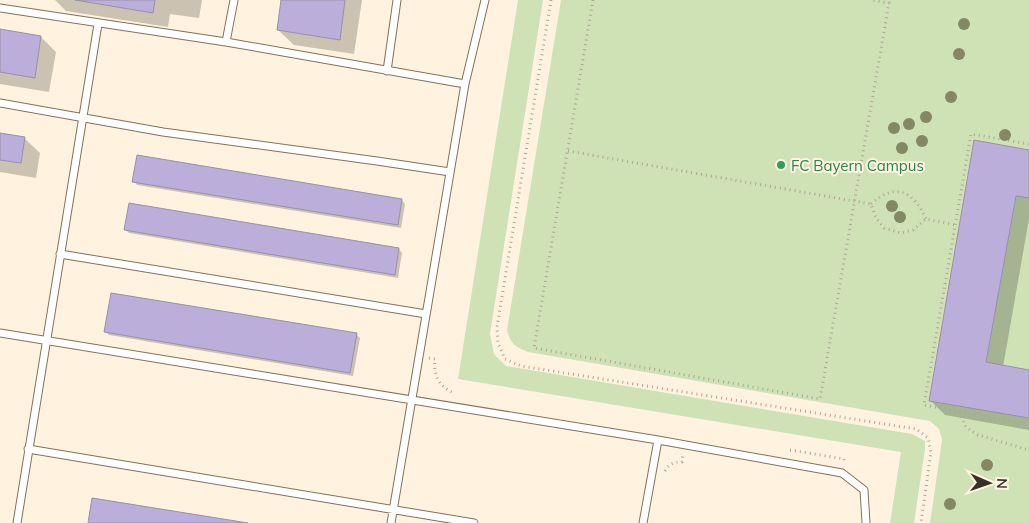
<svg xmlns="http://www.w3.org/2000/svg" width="1029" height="523" font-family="Mulish,sans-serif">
  <rect width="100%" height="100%" fill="#fff3df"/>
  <path fill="#cee2b6" d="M 518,0 L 543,0 L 490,334 L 494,354 L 506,366 L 912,434 L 925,441 L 925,449 L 914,523 L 890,523 L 901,452 L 458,379 Z
    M 561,0 L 1029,0 L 1029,523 L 930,523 L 942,440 L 939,429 L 930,421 L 528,352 C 515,347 510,343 507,330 Z"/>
  <path fill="#0003" d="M 55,0 L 202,0 L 199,18 L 170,14 L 168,27 L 66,11 Z
    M 283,0 L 362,0 L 354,54 L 294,45 L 278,30 Z
    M 0,30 L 41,37 L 56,52 L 49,92 L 0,84 Z
    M 0,134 L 24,138 L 40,153 L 36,178 L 0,172 Z
    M 1029,151 L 1029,219 L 1003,367 L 1029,371 L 1029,430 L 945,415 L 930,400 Z
    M 134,181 L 402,200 L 405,204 L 401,228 L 137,185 Z
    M 126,230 L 399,249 L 402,253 L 398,278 L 129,233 Z
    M 106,332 L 356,334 L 360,338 L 353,376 L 109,335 Z"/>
  <path fill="#bcaedb" stroke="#9790a8" d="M 75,0 L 155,0 L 153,13 Z
    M 281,0 L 345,0 L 340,40 L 277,30 Z
    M 0,29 L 41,36 L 35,78 L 0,72 Z
    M 0,133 L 25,137 L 21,163 L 0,160 Z
    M 974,140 L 1029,150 L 1029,198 L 1016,196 L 986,362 L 1029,370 L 1029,418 L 929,401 Z
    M 137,155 L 402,199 L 398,225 L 132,182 Z
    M 129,203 L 399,248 L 395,275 L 124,230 Z
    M 111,293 L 357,333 L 350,373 L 104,332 Z
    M 92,498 L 248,523 L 88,523 Z"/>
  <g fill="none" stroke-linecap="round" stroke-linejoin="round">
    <g stroke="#7f735c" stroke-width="9">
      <path id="lane" d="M 0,8 L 226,42 L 465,84
        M 226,42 L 234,0
        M 387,71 L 397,0
        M 0,103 L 163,132 L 377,161 L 450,172
        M 60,254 L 426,314
        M 0,333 L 658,440 L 842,473 L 864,490 L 866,523
        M 28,449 L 474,523
        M 17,523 L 98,24
        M 391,523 L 465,84 L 485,0
        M 643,523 L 658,440"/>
    </g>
    <path stroke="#afa596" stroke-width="3" stroke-dasharray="1 4" stroke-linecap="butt" d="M 551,0 L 497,327 L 498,343 L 505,359 L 521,366 L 916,429 L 928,438 L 931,452 L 921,523
      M 593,0 L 534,348 L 820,399 L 889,3 L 871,0
      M 1029,144 L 971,134 L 924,405 L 1029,424
      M 568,151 L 871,204 L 876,218 L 884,228 L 901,233 L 913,230 L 926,219 L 955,225
      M 871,204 C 895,182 914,191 926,219
      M 429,358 L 435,359 C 433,375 439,387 454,393
      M 959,412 L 966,427 L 978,435 L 1029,450
      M 790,450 L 844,459 L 844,463
      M 665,471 C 669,464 673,462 682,462 L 683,454"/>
    <use href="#lane" stroke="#fff" stroke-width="7"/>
  </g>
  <g fill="#848864">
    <circle cx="964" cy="24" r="6"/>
    <circle cx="959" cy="54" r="6"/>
    <circle cx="951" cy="97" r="6"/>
    <circle cx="926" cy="117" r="6"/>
    <circle cx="909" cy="124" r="6"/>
    <circle cx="894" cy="128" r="6"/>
    <circle cx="1005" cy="135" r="6"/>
    <circle cx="922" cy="141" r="6"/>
    <circle cx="902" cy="148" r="6"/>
    <circle cx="892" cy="206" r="6"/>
    <circle cx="900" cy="217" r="6"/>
    <circle cx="987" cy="465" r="6"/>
    <circle cx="950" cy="504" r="6"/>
  </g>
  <circle fill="#2e9e5b" stroke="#fff3df" stroke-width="2" cx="781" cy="165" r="5"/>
  <g text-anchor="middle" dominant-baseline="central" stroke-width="4" stroke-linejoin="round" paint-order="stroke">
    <g font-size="15" fill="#27864d" stroke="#fff3df" text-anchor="start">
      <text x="791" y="165">FC Bayern Campus</text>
    </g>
  </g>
  <g transform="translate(989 483) rotate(92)" stroke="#fff3df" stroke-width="4" paint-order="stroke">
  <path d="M0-4L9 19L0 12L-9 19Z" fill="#373128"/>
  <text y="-8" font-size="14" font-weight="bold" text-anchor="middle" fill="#373128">N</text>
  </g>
</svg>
